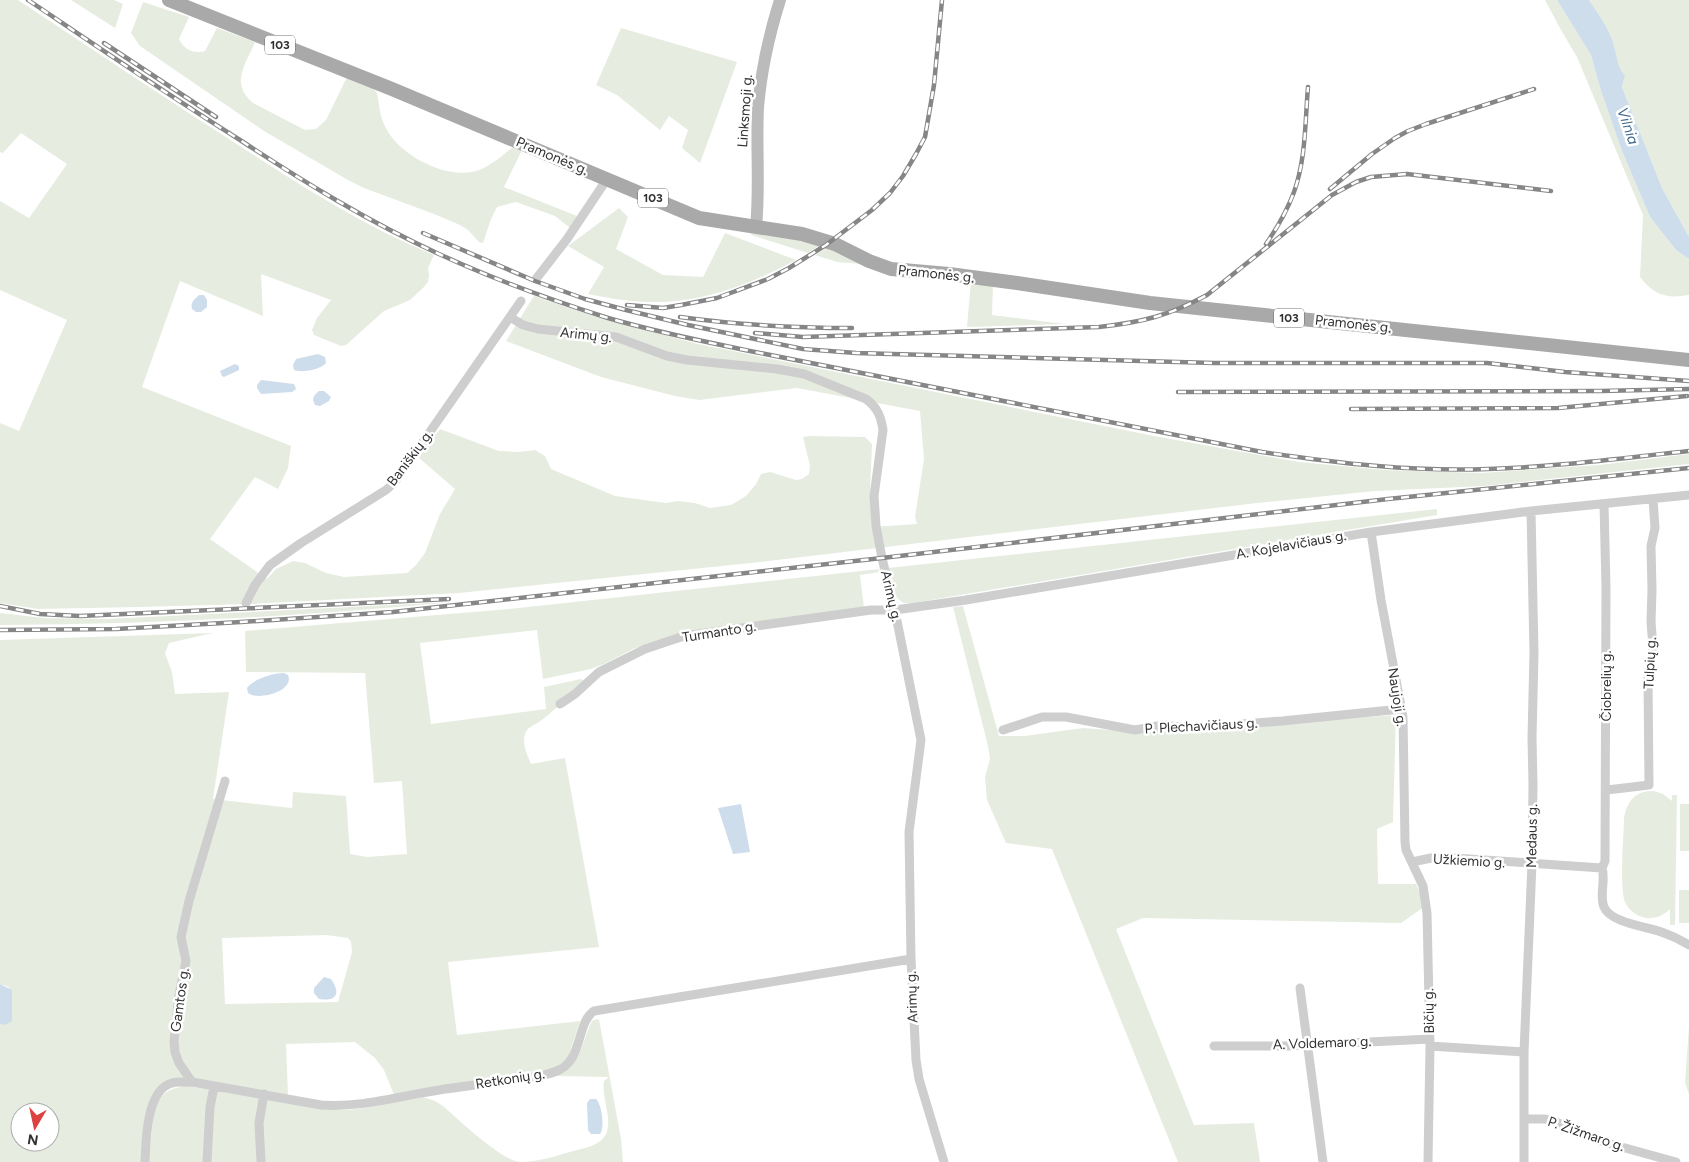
<svg xmlns="http://www.w3.org/2000/svg" width="1689" height="1162" font-family="Figtree,sans-serif">
  <rect width="100%" height="100%" fill="#fff"/>
  <path fill="#e6ede0" fill-rule="evenodd" d="M 0,0 L 18,0 C 94,50 169,101 246,150 C 306,189 366,227 434,255 L 428,268 L 429,275 L 428,282 L 423,288 L 410,300 L 384,311 L 346,345 L 341,346 L 314,335 L 312,330 L 317,318 L 331,300 L 261,274 L 263,316 L 180,281 L 142,387 L 291,446 L 288,468 L 278,489 L 255,477 L 210,539 L 267,579 L 276,569 L 293,561 L 305,563 L 326,573 L 344,577 L 407,573 L 416,565 L 425,553 L 440,514 L 455,489 L 418,457 L 440,429 L 499,451 L 518,452 L 535,450 L 545,456 L 551,469 L 615,496 L 666,503 L 678,501 L 695,503 L 710,508 L 731,505 L 746,496 L 756,484 L 761,474 L 770,472 L 796,480 L 802,479 L 809,474 L 810,466 L 803,437 L 810,436 L 865,437 L 872,444 L 870,493 L 872,527 L 917,524 L 915,517 L 924,459 L 920,411 L 797,388 L 699,400 L 675,396 L 601,377 L 506,341 L 534,296 L 594,316 L 698,344 L 1154,436 L 1299,462 L 1385,470 L 1481,473 L 1599,465 L 1689,454 L 1689,464 L 1484,486 L 1375,491 L 1257,503 L 751,563 L 459,593 L 250,604 L 138,607 L 38,609 L 0,603 L 0,423 L 19,431 L 67,320 L 0,290 L 0,201 L 29,218 L 67,164 L 21,133 L 3,153 L 0,152 Z
    M 71,0 L 114,0 L 123,4 L 115,28 Z
    M 1545,0 L 1557,0 L 1591,55 L 1601,91 L 1622,151 L 1650,217 L 1676,250 L 1689,259 L 1689,295 C 1666,299 1654,295 1640,277 L 1643,215 L 1577,57 L 1561,30 Z
    M 1589,0 L 1689,0 L 1689,237 L 1662,188 L 1622,87 C 1627,74 1620,73 1617,61 C 1615,55 1615,48 1613,42 C 1608,27 1598,13 1589,0 Z
    M 143,2 L 189,17 L 179,39 C 184,50 195,54 205,51 L 217,28 L 255,42 C 245,66 230,83 253,103 L 305,130 L 316,129 L 326,120 L 347,77 C 354,80 374,86 377,93 C 378,96 378,101 379,104 C 380,114 382,121 387,130 C 402,157 449,181 479,170 C 492,165 503,155 514,146 L 522,150 L 504,187 L 577,216 L 570,228 L 555,216 L 516,202 L 497,207 L 491,219 L 483,243 L 479,242 L 468,230 L 460,225 L 434,214 L 364,188 L 348,180 L 264,131 L 140,46 L 131,33 Z
    M 621,28 L 737,62 L 700,163 L 682,148 L 688,130 L 669,116 L 660,130 L 617,95 L 596,85 Z
    M 619,208 L 628,217 L 616,249 L 663,275 L 703,277 L 725,233 L 796,260 C 749,285 700,304 646,302 C 626,301 607,298 588,294 L 604,267 L 568,246 Z
    M 752,231 L 822,244 L 808,253 L 751,235 Z
    M 829,247 L 861,264 L 837,262 L 815,255 Z
    M 971,281 L 993,284 L 992,315 L 1065,324 L 967,327 Z
    M 1437,509 L 1437,515 L 913,603 C 911,603 905,603 904,603 C 893,599 890,578 888,568 Z
    M 880,569 L 880,572 L 860,575 L 864,608 L 711,628 L 655,641 L 633,649 L 604,664 L 591,669 L 543,679 L 537,630 L 420,643 L 431,724 L 546,709 L 544,687 L 581,679 L 583,680 L 582,683 C 568,696 555,711 539,722 C 533,726 527,727 525,734 C 522,745 527,754 531,764 L 565,758 L 599,947 L 448,962 L 457,1035 L 580,1021 L 568,1058 L 562,1065 L 549,1069 L 425,1089 L 394,1095 L 384,1070 L 375,1058 L 355,1042 L 286,1044 L 288,1095 L 179,1078 C 163,1080 154,1088 149,1103 L 142,1162 L 0,1162 L 0,1024 L 5,1025 L 9,987 L 0,984 L 0,640 L 213,633 L 169,643 L 165,653 L 172,672 L 175,694 L 229,692 L 213,799 L 292,808 L 293,792 L 346,796 L 350,854 L 367,857 L 407,854 L 402,781 L 374,783 L 365,673 L 246,672 L 245,631 L 509,609 ZM 326,935 L 348,938 L 351,942 L 352,952 L 338,1002 L 225,1004 L 222,938 ZM 20,1112 L 50,1112 L 50,1142 L 20,1142 Z
    M 453,602 C 302,616 151,625 0,625 L 0,613 L 44,618 L 106,619 Z
    M 963,606 L 999,736 L 1025,736 L 1083,728 L 1140,732 L 1154,729 L 1192,729 L 1396,715 L 1393,822 L 1377,829 L 1378,884 L 1416,884 L 1421,894 L 1424,907 L 1401,923 L 1143,918 L 1116,929 L 1194,1125 L 1254,1123 L 1260,1162 L 1178,1162 L 1052,849 L 1006,843 L 987,800 L 985,777 L 990,759 L 988,746 L 953,607 Z
    M 1654,791 L 1663,794 L 1672,801 L 1672,795 L 1677,795 L 1675,925 L 1670,925 L 1670,909 C 1663,916 1655,919 1646,918 C 1637,916 1629,911 1625,902 C 1619,888 1624,836 1624,818 C 1627,801 1636,790 1654,791 Z
    M 1680,804 L 1689,804 L 1689,851 L 1680,851 Z
    M 1679,890 L 1689,890 L 1689,923 L 1679,923 Z
    M 599,1019 L 621,1139 L 623,1162 L 149,1162 C 149,1151 151,1141 152,1130 C 155,1104 157,1089 187,1086 L 297,1104 L 320,1109 L 348,1110 L 365,1108 L 423,1097 L 435,1101 L 443,1106 C 458,1119 502,1161 520,1162 C 538,1162 556,1156 573,1151 C 584,1148 600,1146 606,1134 C 613,1118 601,1098 604,1081 L 609,1077 L 555,1076 C 582,1063 580,1048 591,1023 L 593,1020 Z
    M 1689,1027 L 1689,1094 L 1685,1083 Z"/>
  <path fill="#ceddeb" d="M 1557,0 L 1589,0 C 1598,13 1608,27 1613,42 C 1617,55 1616,65 1625,76 L 1622,87 L 1662,188 L 1689,237 L 1689,259 L 1676,250 L 1650,217 L 1622,151 L 1601,91 L 1591,55 Z
    M 199,295 L 204,295 L 207,300 L 207,307 L 201,312 L 196,312 L 192,309 C 190,302 195,299 199,295 Z
    M 318,354 L 325,357 L 326,363 C 320,370 302,373 294,370 L 293,365 L 296,359 Z
    M 235,364 L 239,366 L 239,370 L 224,377 L 222,376 L 220,371 Z
    M 261,380 L 294,384 L 296,389 L 292,392 L 261,394 L 257,388 L 257,385 Z
    M 319,391 L 324,391 L 331,397 L 329,401 L 320,406 L 315,405 C 311,398 314,395 319,391 Z
    M 284,673 L 288,675 C 295,692 257,701 248,693 L 247,688 C 253,679 274,673 284,673 Z
    M 741,804 L 750,852 L 733,854 L 718,808 Z
    M 324,977 L 331,979 C 341,993 337,1002 319,999 L 314,993 L 314,988 Z
    M 0,984 L 12,990 L 12,1021 L 5,1025 L 0,1024 Z
    M 590,1099 L 596,1099 C 602,1105 605,1127 600,1134 L 591,1134 L 588,1130 L 587,1103 Z"/>
  <g fill="none" stroke-linecap="round" stroke-linejoin="round">
    <path stroke="#cecece" stroke-width="9" d="M 536,279 L 567,239 L 607,179
      M 510,317 L 523,325 L 538,329 L 616,337 L 667,356 L 687,360 L 777,369 L 804,374 L 866,399 C 877,407 881,416 883,430 L 874,496 L 876,526 L 882,558 L 896,616 L 921,740 L 909,832 L 911,959 L 916,1060 L 919,1079 L 944,1162
      M 1371,532 L 1381,600 L 1403,717 L 1405,842 L 1406,850 L 1423,886 L 1427,913 L 1430,1046 L 1428,1162
      M 246,603 L 255,585 L 270,565 L 301,543 L 386,490 L 395,482 L 521,301
      M 560,704 L 575,694 L 599,672 L 645,649 L 684,636 L 871,610 L 895,610 L 966,600 L 1371,532 L 1531,511 L 1689,495
      M 1003,730 L 1042,717 L 1066,717 L 1135,730 L 1163,725 L 1187,728 L 1282,721 L 1401,709
      M 1607,790 L 1649,785 L 1648,679 L 1653,647 L 1651,622 L 1652,590 L 1651,546 L 1655,528 L 1653,499
      M 1412,862 L 1431,858 L 1455,858 L 1602,868
      M 1602,868 L 1605,861 L 1606,588 L 1604,504
      M 1602,868 C 1606,880 1599,895 1604,907 C 1610,923 1650,927 1664,933 C 1673,936 1681,940 1689,945
      M 1300,988 L 1323,1162
      M 1214,1046 L 1288,1046 L 1430,1039
      M 1430,1046 L 1524,1052
      M 192,1082 L 179,1063 L 175,1052 L 174,1041 L 179,995 L 186,961 L 181,937 L 189,901 L 225,781
      M 1524,1119 L 1544,1119 L 1552,1120 L 1600,1141 L 1676,1162
      M 145,1162 C 146,1141 146,1090 172,1083 C 178,1081 186,1083 192,1082 L 321,1105 C 364,1108 403,1095 445,1089 C 469,1086 493,1082 517,1079 C 531,1077 548,1076 561,1069 C 583,1056 577,1022 594,1011 L 911,959
      M 207,1162 L 210,1107 L 214,1087
      M 261,1162 L 259,1123 L 264,1094
      M 1524,1162 L 1524,1052 L 1532,864 L 1533,784 L 1532,738 L 1534,653 L 1531,511"/>
    <path stroke="#bbb" stroke-width="12" d="M 756,227 C 760,188 756,148 758,108 C 761,71 769,35 780,0"/>
    <path stroke="#a9a9a9" stroke-width="14" d="M 169,0 L 392,89 L 699,218 L 802,234 L 835,244 L 869,261 L 891,269 L 949,274 L 1017,283 L 1150,303 L 1689,360"/>
    <g stroke="#868686" stroke-width="4.5">
      <path id="rail" d="M 28,0 C 98,47 168,95 240,140 C 304,182 369,222 439,254 C 493,279 551,300 608,318 C 656,332 706,342 755,352 L 1262,452 C 1337,463 1412,472 1488,469 C 1556,467 1622,458 1689,451
        M 104,43 L 216,117
        M 1330,189 L 1372,154 L 1395,138 L 1408,131 L 1426,124 L 1534,89
        M 423,233 L 535,281 L 585,299 L 626,310 L 688,325 L 803,349 L 856,353 L 1214,363 L 1487,363 L 1565,372 L 1689,381
        M 1266,244 C 1277,228 1287,211 1294,192 C 1306,159 1305,122 1308,87
        M 627,305 L 663,308 L 681,305 L 717,298 L 768,279 L 789,268 L 826,245 L 872,210 L 890,193 L 903,176 L 916,154 L 925,137 L 934,85 L 942,0
        M 680,317 C 738,325 794,328 852,328
        M 755,333 L 803,337 L 1099,327 C 1143,322 1168,316 1207,295 L 1332,195 L 1356,182 L 1371,177 L 1407,174 L 1551,191
        M 1178,392 L 1601,391 L 1689,389
        M 1351,409 L 1558,408 L 1687,396
        M 0,606 L 40,614 L 80,616 L 449,599
        M 0,630 L 116,629 L 241,622 L 393,612 L 882,558 L 1388,499 L 1689,468"/>
    </g>
    <use href="#rail" stroke="#fff" stroke-width="2.5" stroke-dasharray="8" stroke-linecap="butt"/>
  </g>
  <g text-anchor="middle" dominant-baseline="central" stroke-width="5" stroke-linejoin="round" paint-order="stroke">
    <g fill="#fff" stroke="#6f6f6f" stroke-width="1">
      <rect x="265" y="35.5" width="30" height="19" rx="4"/>
      <rect x="638" y="188.5" width="30" height="19" rx="4"/>
      <rect x="1274" y="308.5" width="30" height="19" rx="4"/>
    </g>
    <g font-size="12" font-weight="bold" fill="#313131">
      <text x="280" y="45">103</text>
      <text x="653" y="198">103</text>
      <text x="1289" y="318">103</text>
    </g>
    <g font-size="14" fill="#313131" stroke="#fff">
      <text transform="translate(745 111) rotate(-86)">Linksmoji g.</text>
      <text transform="translate(552 156) rotate(23)">Pramonės g.</text>
      <text transform="translate(936 274) rotate(6)">Pramonės g.</text>
      <text transform="translate(1353 324) rotate(6)">Pramonės g.</text>
      <text transform="translate(586 335) rotate(6)">Arimų g.</text>
      <text transform="translate(410 458) rotate(-53)">Baniškių g.</text>
      <text transform="translate(1291 545) rotate(-10)">A. Kojelavičiaus g.</text>
      <text transform="translate(891 596) rotate(77)">Arimų g.</text>
      <text transform="translate(719 632) rotate(-9)">Turmanto g.</text>
      <text transform="translate(1650 663) rotate(-87)">Tulpių g.</text>
      <text transform="translate(1606 686) rotate(-90)">Čiobrelių g.</text>
      <text transform="translate(1397 697) rotate(81)">Naujoji g.</text>
      <text transform="translate(1201 726) rotate(-3)">P. Plechavičiaus g.</text>
      <text transform="translate(1532 836) rotate(-89)">Medaus g.</text>
      <text transform="translate(1469 861) rotate(3)">Užkiemio g.</text>
      <text transform="translate(912 997) rotate(-92)">Arimų g.</text>
      <text transform="translate(180 1000) rotate(-82)">Gamtos g.</text>
      <text transform="translate(1429 1011) rotate(-91)">Bičių g.</text>
      <text transform="translate(1322 1043) rotate(-2)">A. Voldemaro g.</text>
      <text transform="translate(510 1079) rotate(-9)">Retkonių g.</text>
      <text transform="translate(1586 1134) rotate(19)">P. Žižmaro g.</text>
    </g>
    <g font-size="15" font-style="italic" fill="#436b90" stroke="#fff">
      <text transform="translate(1628 126) rotate(71)">Vilnia</text>
    </g>
  </g>
  <g transform="translate(35 1127) rotate(189)"><circle r="24" fill="#ffffff" stroke="#adadad"/>
  <path d="M0-4L9 19L0 12L-9 19Z" fill="#dc423f"/>
  <text y="-8" font-size="14" font-weight="bold" text-anchor="middle" fill="#313131">N</text>
  </g>
</svg>
